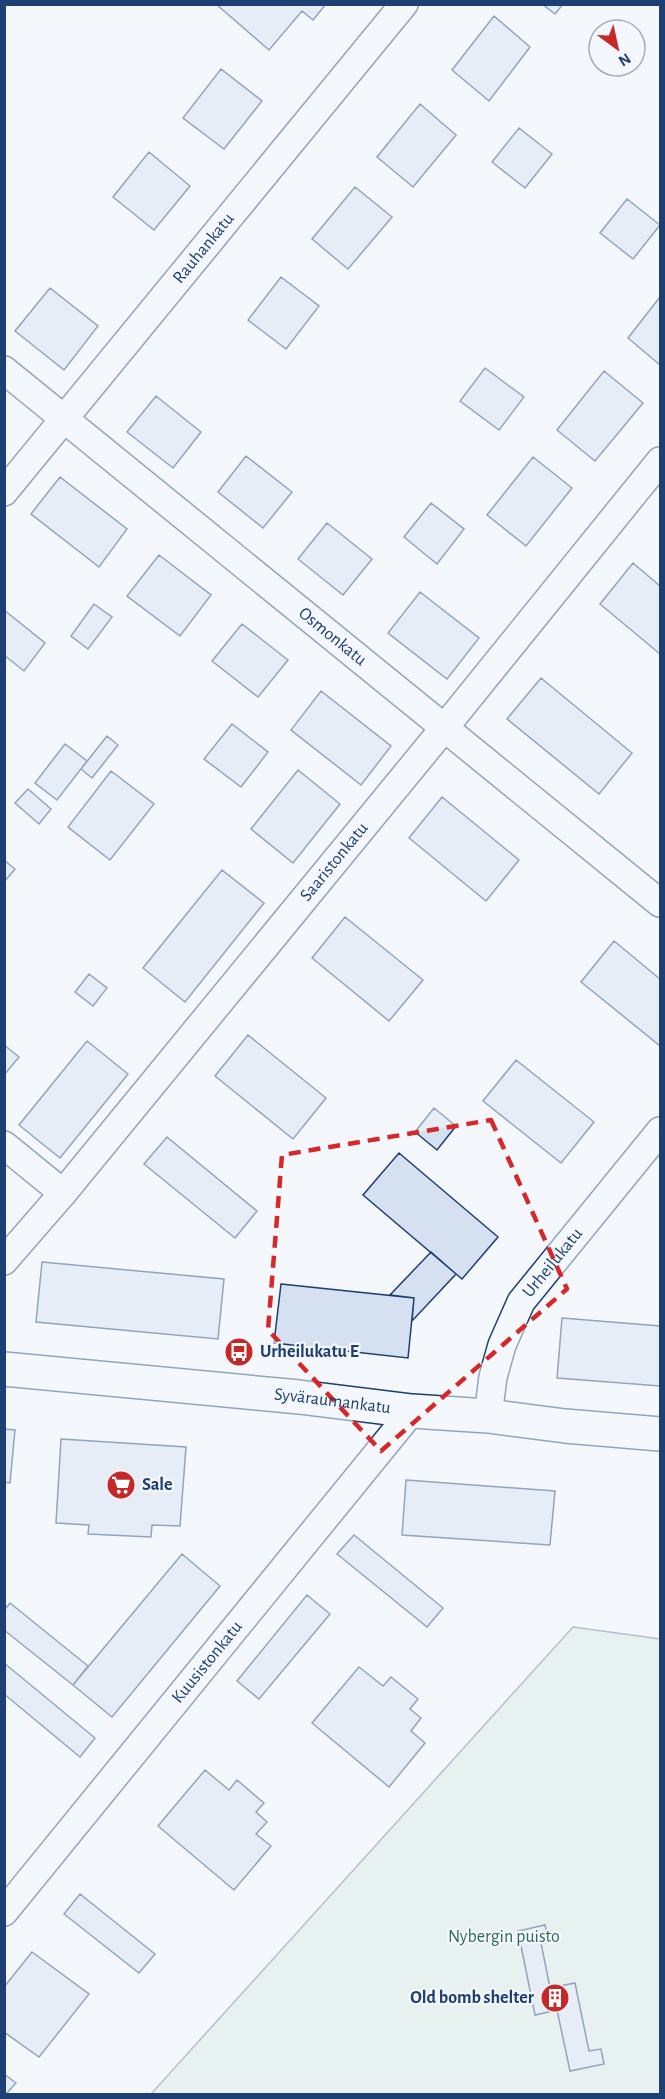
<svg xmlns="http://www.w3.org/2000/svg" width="665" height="2099" font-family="'Alegreya Sans',sans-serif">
  <rect width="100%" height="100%" fill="#f4f7fb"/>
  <path fill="#d7e8df" stroke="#687fa3" stroke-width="1.5" d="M 573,1627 L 660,1639 L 660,2094 L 151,2094 Z"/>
  <path fill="#d5e0f0" stroke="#1d3f73" stroke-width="1.5" d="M 216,4 L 326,4 L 313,20 L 302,11 L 269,50 Z
    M 542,4 L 563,4 L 555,14 Z
    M 494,16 L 530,47 L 489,101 L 452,70 Z
    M 221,69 L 262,101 L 224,149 L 183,118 Z
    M 420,104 L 456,135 L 413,187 L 377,157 Z
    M 519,128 L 552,154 L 525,188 L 492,162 Z
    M 149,152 L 190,186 L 154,230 L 113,197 Z
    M 355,187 L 392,217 L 348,269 L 312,239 Z
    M 627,199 L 660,225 L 633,259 L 600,233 Z
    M 281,277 L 319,306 L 286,349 L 248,320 Z
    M 50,288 L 98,326 L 64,370 L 15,331 Z
    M 660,297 L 660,365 L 628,338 Z
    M 485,368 L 524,397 L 499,430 L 460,401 Z
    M 604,371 L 643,403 L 595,461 L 557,430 Z
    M 156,396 L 201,432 L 173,468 L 127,432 Z
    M 246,456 L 292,492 L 263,528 L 218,492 Z
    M 533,457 L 572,488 L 526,546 L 487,515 Z
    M 60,477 L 127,529 L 99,567 L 31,514 Z
    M 431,503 L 464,529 L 437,564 L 404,537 Z
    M 327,523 L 372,559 L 343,595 L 298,559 Z
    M 159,555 L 211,595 L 180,636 L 127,596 Z
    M 633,563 L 660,586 L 660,654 L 600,604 Z
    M 420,592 L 479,638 L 447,679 L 388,633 Z
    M 94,604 L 112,617 L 88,649 L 71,636 Z
    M 4,610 L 45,643 L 24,671 L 4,655 Z
    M 242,624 L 288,660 L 258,697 L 212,661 Z
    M 541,678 L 632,753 L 599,794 L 507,719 Z
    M 321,691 L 391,746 L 361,785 L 291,730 Z
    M 232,724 L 268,752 L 241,787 L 204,759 Z
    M 107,736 L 118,745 L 92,778 L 81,769 Z
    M 65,744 L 87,761 L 57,800 L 35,783 Z
    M 298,770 L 340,804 L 293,863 L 251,829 Z
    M 111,771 L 154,804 L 110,860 L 68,827 Z
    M 28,789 L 51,809 L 39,824 L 15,803 Z
    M 442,797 L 519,860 L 486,901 L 409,838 Z
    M 4,860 L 15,869 L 4,882 Z
    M 222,870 L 264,903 L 185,1002 L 143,968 Z
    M 345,917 L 423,980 L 389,1021 L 312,958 Z
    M 614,941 L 660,979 L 660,1043 L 659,1045 L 581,982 Z
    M 89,974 L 107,988 L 93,1006 L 75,992 Z
    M 248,1035 L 326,1098 L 293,1139 L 215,1076 Z
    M 87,1041 L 128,1074 L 60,1158 L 19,1125 Z
    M 4,1045 L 19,1057 L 4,1075 Z
    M 516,1060 L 594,1122 L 561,1163 L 483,1101 Z
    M 434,1108 L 456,1126 L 437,1150 L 415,1132 Z
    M 167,1137 L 257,1211 L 235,1238 L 144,1164 Z
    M 399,1153 L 498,1237 L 462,1279 L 363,1195 Z
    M 431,1252 L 456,1274 L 412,1321 L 414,1298 L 390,1295 Z
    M 42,1262 L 224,1279 L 218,1339 L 36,1322 Z
    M 281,1284 L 414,1298 L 408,1358 L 274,1343 Z
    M 562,1318 L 660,1326 L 660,1386 L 557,1378 Z
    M 4,1429 L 15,1430 L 10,1483 L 4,1482 Z
    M 61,1439 L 186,1447 L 180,1526 L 152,1525 L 151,1537 L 88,1534 L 89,1525 L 56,1523 Z
    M 406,1480 L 555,1491 L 550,1545 L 402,1535 Z
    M 354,1535 L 443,1608 L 427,1627 L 337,1554 Z
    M 182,1554 L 220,1586 L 112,1717 L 73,1685 Z
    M 307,1595 L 330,1614 L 259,1699 L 237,1681 Z
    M 10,1603 L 88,1666 L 73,1685 L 4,1630 L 4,1610 Z
    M 4,1663 L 95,1738 L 80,1757 L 4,1694 Z
    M 359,1667 L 383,1686 L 391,1677 L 418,1699 L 410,1709 L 421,1718 L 411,1731 L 425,1743 L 389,1787 L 312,1723 Z
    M 205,1770 L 229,1790 L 237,1780 L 264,1803 L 256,1812 L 267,1822 L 256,1834 L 271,1846 L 234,1890 L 158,1826 Z
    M 80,1894 L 155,1954 L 139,1973 L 64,1914 Z
    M 545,1925 L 549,1942 L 541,1943 L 550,1988 L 575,1983 L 589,2051 L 601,2049 L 604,2064 L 570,2071 L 557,2010 L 535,2015 L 518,1931 Z
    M 32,1952 L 89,1994 L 39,2057 L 4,2032 L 4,1987 Z
    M 4,2074 L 16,2083 L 6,2094 L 4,2094 Z"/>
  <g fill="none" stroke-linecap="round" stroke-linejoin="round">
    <g stroke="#1d3f73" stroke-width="30">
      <g id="street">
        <path id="s1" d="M 4,370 L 660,903"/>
        <path id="s2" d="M 4,492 L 404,4"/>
        <path d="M 4,1145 L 63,1193"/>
        <path id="s3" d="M 4,1261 L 63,1193 L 445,727 L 660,461"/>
        <path id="s4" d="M 488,1416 L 493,1377 L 502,1345 L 521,1302 L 660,1131"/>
        <path id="s5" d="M 4,1912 L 412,1411"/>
      </g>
    </g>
    <g stroke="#1d3f73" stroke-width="36">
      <g id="secondary">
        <path id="s6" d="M 4,1369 L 299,1397 L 412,1411 L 488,1416 L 565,1426 L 660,1434"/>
      </g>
    </g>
    <use href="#street" stroke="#f4f7fb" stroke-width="27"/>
    <use href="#secondary" stroke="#f4f7fb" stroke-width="33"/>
  </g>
  <path d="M0 0H665V2099H0ZM 491,1120 L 567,1289 L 381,1451 L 268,1330 L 282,1155 Z" fill="#f4f7fb" fill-opacity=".55" fill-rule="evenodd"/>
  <path fill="none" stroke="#d62828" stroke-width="4.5" stroke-dasharray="12 8" stroke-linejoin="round" d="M 491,1120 L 567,1289 L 381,1451 L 268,1330 L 282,1155 Z"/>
  <defs>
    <g id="bus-disc" transform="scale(1.5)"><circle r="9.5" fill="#c62828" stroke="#f4f7fb"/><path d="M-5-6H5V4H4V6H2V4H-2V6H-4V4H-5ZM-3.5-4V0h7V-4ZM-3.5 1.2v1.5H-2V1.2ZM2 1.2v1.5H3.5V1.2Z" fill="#fff"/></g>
    <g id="supermarket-disc" transform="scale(1.5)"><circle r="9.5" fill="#c62828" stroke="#f4f7fb"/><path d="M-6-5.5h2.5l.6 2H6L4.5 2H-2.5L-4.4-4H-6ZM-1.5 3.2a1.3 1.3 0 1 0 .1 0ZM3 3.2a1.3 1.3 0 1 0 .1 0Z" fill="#fff"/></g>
    <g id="building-disc" transform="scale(1.5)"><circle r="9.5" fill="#c62828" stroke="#f4f7fb"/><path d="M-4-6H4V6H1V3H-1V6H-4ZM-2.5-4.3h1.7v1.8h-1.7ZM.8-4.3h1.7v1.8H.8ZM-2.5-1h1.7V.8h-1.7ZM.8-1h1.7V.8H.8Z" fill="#fff"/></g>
  </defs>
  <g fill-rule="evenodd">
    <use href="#bus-disc" x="239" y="1352"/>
    <use href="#supermarket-disc" x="121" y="1485"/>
    <use href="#building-disc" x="555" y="1998"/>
  </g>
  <g text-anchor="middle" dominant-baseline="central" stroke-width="4.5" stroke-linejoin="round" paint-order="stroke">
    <g font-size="18" fill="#1d3f73" stroke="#f4f7fb">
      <text stroke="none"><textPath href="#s2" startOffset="315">Rauhankatu</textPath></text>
      <text stroke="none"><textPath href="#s1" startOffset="423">Osmonkatu</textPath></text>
      <text stroke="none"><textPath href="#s3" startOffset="518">Saaristonkatu</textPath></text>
      <text stroke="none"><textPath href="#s4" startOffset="170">Urheilukatu</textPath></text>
      <text stroke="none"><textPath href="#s6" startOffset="330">Syväraumankatu</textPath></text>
      <text stroke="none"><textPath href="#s5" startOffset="322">Kuusistonkatu</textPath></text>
    </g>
    <g font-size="18" font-weight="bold" fill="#1d3f73" stroke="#f4f7fb" text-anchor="start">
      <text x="260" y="1352">Urheilukatu E</text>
      <text x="142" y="1485">Sale</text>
      <text x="534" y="1998" text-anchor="end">Old bomb shelter</text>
    </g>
    <g font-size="18" fill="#2c6c60" stroke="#f4f7fb">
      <text x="504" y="1937">Nybergin puisto</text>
    </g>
  </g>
  <rect width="665" height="2099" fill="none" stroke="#1d3f73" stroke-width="12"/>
  <g transform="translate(617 48) rotate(147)"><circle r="28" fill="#f4f7fb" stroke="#9eadc5" stroke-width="1.5"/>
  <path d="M0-4.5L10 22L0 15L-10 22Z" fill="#c62828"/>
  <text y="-9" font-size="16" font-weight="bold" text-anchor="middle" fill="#1d3f73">N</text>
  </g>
</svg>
